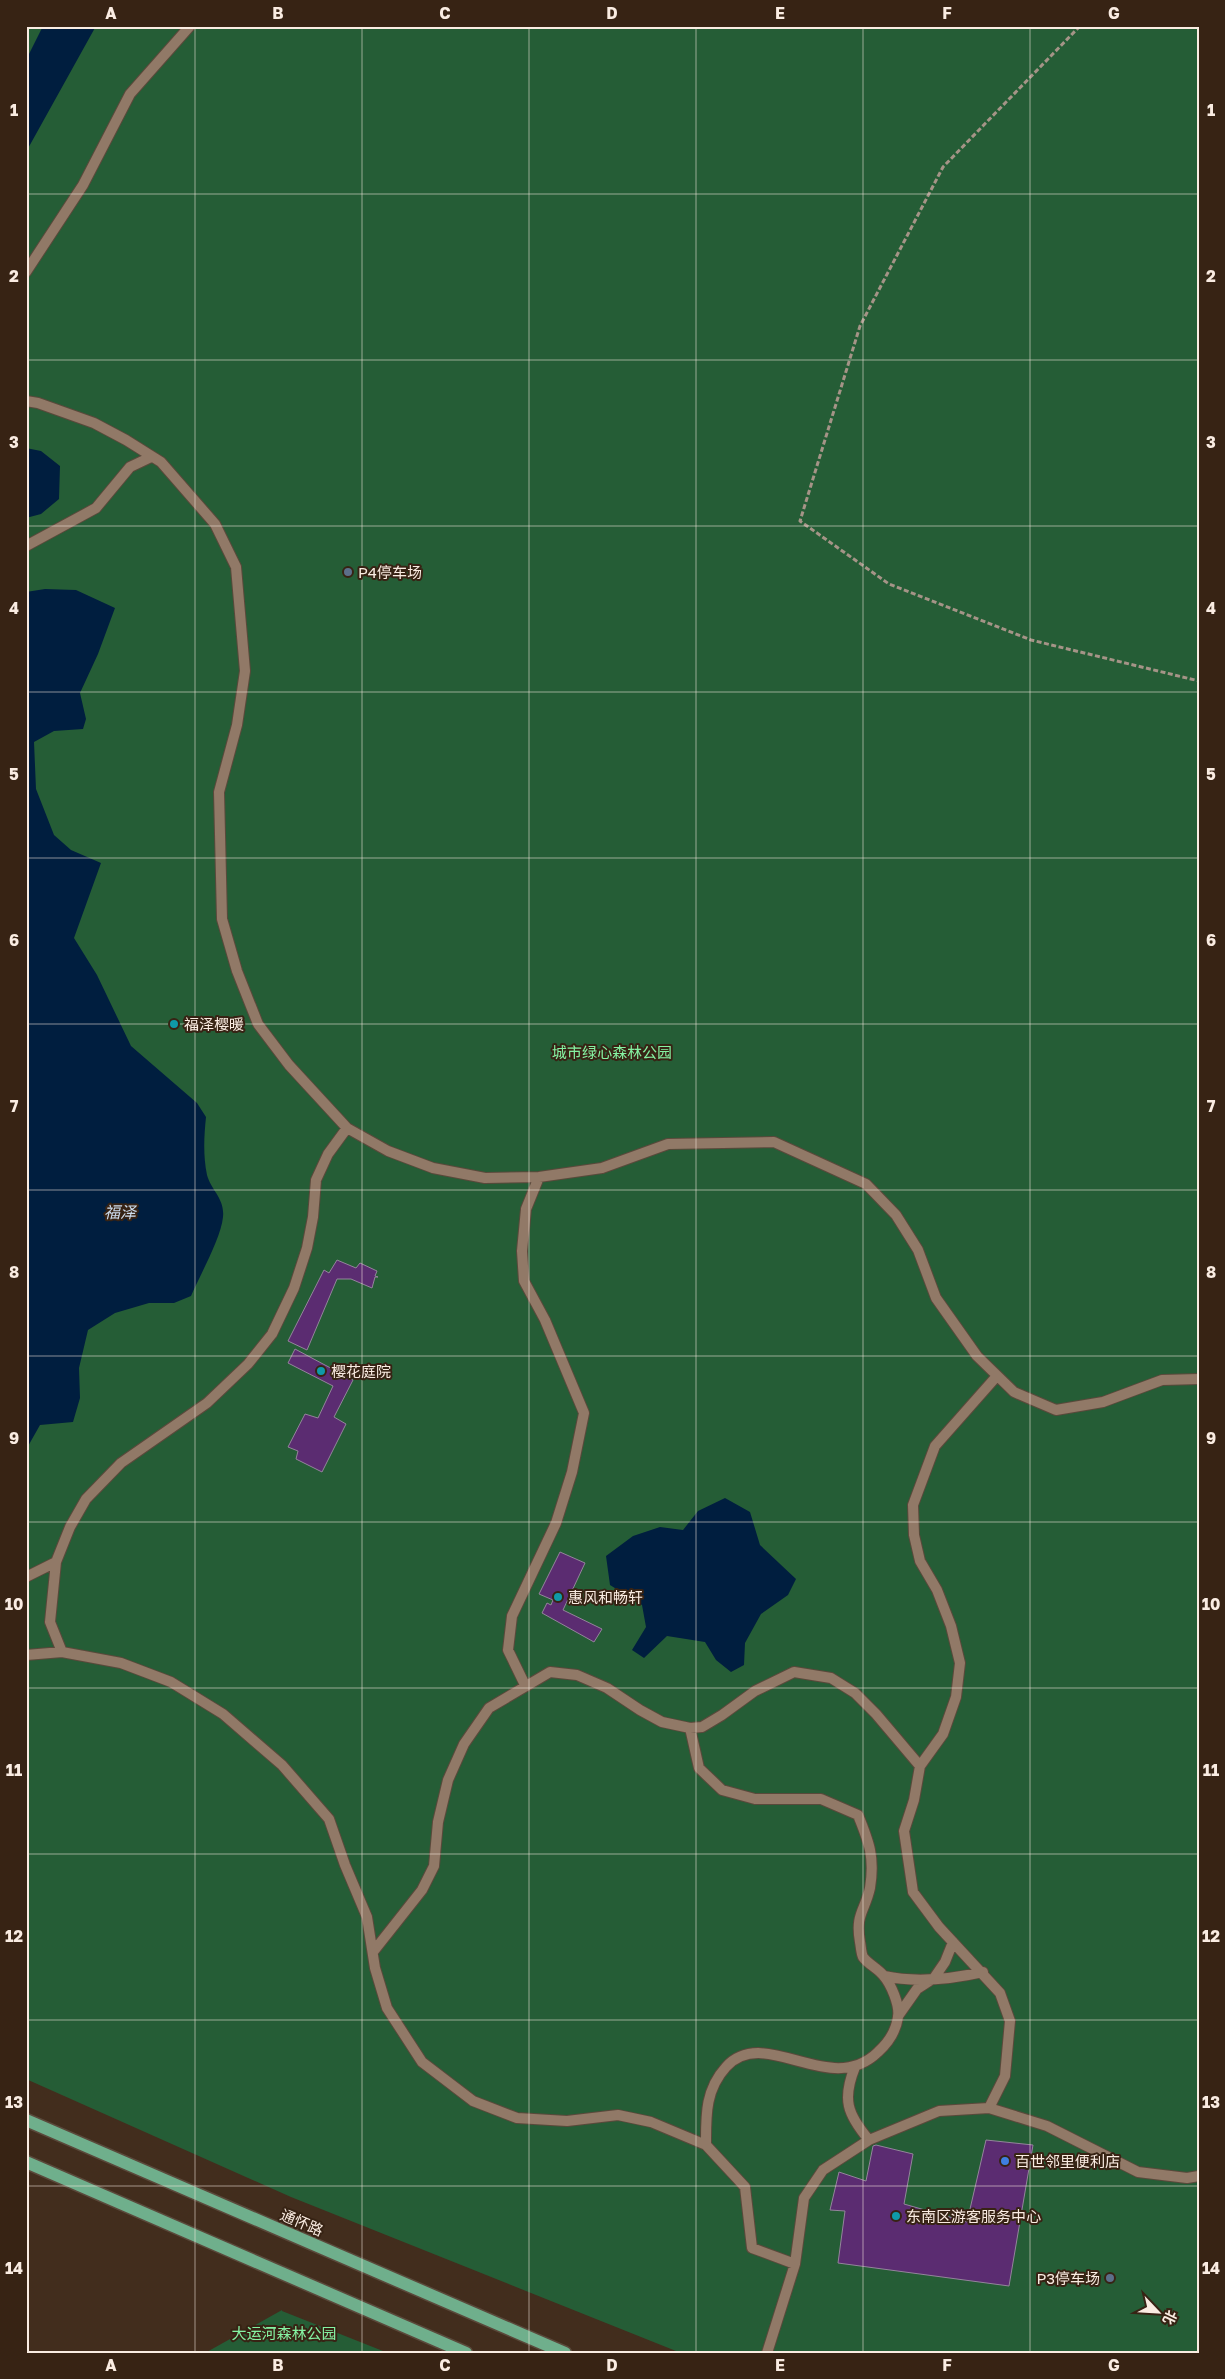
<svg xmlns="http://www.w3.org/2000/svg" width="1225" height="2379" font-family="'Golos Text','Noto Sans SC',sans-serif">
  <rect width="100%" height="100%" fill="#422d1d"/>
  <path fill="#255d36" d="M 26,26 L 1199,26 L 1199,2353 L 681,2353 L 291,2197 L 26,2079 Z
    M 282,2310 L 282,2311 L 388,2353 L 205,2353 Z"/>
  <path fill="#001e3f" d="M 43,26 L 96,26 L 26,152 L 26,60 Z
    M 26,448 L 41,451 L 60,466 L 59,499 L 41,514 L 26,518 Z
    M 45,589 L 76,590 L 115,608 L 98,654 L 80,693 L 86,719 L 83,729 L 54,731 L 34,742 L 36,789 L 54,835 L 71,850 L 101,863 L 74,938 L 97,975 L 131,1046 L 197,1103 L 206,1117 C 204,1136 203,1156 207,1175 C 211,1190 225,1199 223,1217 C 221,1238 200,1275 191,1296 L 174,1303 L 149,1303 L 115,1313 L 88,1330 L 79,1368 L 80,1398 L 73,1422 L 40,1425 L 27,1448 L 26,1478 L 26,592 Z
    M 725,1498 L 750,1512 L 760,1545 L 796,1579 L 788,1595 L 761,1614 L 745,1643 L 744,1665 L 731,1672 L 716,1660 L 705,1642 L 667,1636 L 644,1658 L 632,1650 L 646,1627 L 642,1605 L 610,1585 L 606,1556 L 633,1536 L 660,1527 L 683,1530 L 698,1511 Z"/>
  <path fill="#5b2c71" stroke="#94849c" d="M 337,1260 L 356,1268 L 360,1263 L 377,1271 L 375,1276 L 378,1277 L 375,1277 L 372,1288 L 351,1279 L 337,1279 L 307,1350 L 288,1341 L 324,1270 L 329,1273 Z
    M 295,1349 L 353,1380 L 334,1417 L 346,1424 L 322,1472 L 296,1459 L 298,1451 L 288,1447 L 305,1414 L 318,1418 L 333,1386 L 288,1363 Z
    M 560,1552 L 585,1563 L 563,1610 L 602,1629 L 594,1642 L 542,1613 L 547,1603 L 551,1605 L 553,1600 L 539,1594 Z
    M 986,2140 L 1033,2145 L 1009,2286 L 838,2263 L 845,2211 L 830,2210 L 839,2172 L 866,2181 L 873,2146 L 876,2145 L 913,2154 L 904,2204 L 967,2222 Z"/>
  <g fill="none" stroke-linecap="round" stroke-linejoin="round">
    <g stroke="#5a493b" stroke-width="12">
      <path id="service" d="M 26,272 L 83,185 L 130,94 L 190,26
        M 26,401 L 38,403 L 94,423 L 126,440 L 161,462 L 215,524 L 236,567 L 245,671 L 237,725 L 219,792 L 222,919 L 237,971 L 258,1024 L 289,1065 L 347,1128 L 388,1151 L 433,1168 L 485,1178 L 539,1177 L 602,1168 L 668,1144 L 774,1142 L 866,1184 L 896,1215 L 918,1250 L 936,1298 L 977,1356 L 1014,1392 L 1056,1410 L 1103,1402 L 1162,1380 L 1199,1379
        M 26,546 L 96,508 L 130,467 L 151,457
        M 26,1577 L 56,1562
        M 62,1652 L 50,1622 L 56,1562 L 70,1527 L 86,1499 L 121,1463 L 207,1403 L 248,1364 L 272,1334 L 294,1288 L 307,1248 L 313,1217 L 316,1180 L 328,1154 L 347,1128
        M 26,1655 L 62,1652 L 121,1663 L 171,1682 L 223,1714 L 282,1765 L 329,1819 L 345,1865 L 367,1917 L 375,1968 L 387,2008 L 422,2062 L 473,2101 L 517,2118 L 567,2121 L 618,2115 L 651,2122 L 706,2145 L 745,2187 L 752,2248 L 795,2264 L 767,2353
        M 525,1685 L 508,1650 L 512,1616 L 556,1523 L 572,1472 L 584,1413 L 545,1320 L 524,1281 L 522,1251 L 526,1209 L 539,1177
        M 690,1728 L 699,1768 L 722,1790 L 755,1799 L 821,1799 L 858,1815 C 869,1842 875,1857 870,1888 C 865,1911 855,1914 860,1942 C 861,1947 861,1953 863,1957 C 868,1964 877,1968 883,1975 C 891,1984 900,2005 898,2017 C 896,2031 888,2043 878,2052 C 830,2099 765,2024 726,2067 C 705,2090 706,2116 706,2145
        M 373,1952 L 422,1890 L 434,1866 L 438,1822 L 448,1780 L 464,1744 L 489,1708 L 550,1672 L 577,1675 L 607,1688 L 640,1710 L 662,1722 L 690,1728 L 702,1727 L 722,1715 L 755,1691 L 794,1672 L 831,1678 L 855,1693 L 876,1714 L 920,1766
        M 884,1976 C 916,1983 952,1979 983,1972
        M 898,2016 L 917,1989 L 934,1978 L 945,1962 L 953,1942
        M 855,2067 C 842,2099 847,2114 869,2140
        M 989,2108 L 1005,2076 L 1010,2021 L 1000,1993 L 939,1927 L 913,1892 L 904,1831 L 914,1800 L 920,1766 L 943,1734 L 956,1697 L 960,1663 L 951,1626 L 937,1590 L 920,1561 L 914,1535 L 913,1505 L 935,1446 L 996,1377
        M 795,2264 L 804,2198 L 823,2170 L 869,2140 L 939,2111 L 989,2108 L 1047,2126 L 1138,2172 L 1187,2178 L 1199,2176"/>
    </g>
    <g stroke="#5a493b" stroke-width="15">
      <path id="primary" d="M 26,2120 L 565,2353
        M 26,2162 L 466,2353"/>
    </g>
    <path stroke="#a59487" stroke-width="3" stroke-dasharray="5 2.5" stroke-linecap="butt" d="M 1080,26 L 943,167 L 860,326 L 800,521 L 889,584 L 1031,640 L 1199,681"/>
    <use href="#service" stroke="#917967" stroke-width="10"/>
    <use href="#primary" stroke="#6faf8c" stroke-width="12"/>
  </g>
  <path fill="none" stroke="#faece2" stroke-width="1" stroke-opacity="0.55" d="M 195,26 L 195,2353M 362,26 L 362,2353M 529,26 L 529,2353M 696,26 L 696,2353M 863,26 L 863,2353M 1030,26 L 1030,2353M 26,194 L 1199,194M 26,360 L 1199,360M 26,526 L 1199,526M 26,692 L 1199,692M 26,858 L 1199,858M 26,1024 L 1199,1024M 26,1190 L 1199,1190M 26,1356 L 1199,1356M 26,1522 L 1199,1522M 26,1688 L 1199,1688M 26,1854 L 1199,1854M 26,2020 L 1199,2020M 26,2186 L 1199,2186"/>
  <g fill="#5c6f8a" stroke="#372314" stroke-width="2">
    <circle cx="348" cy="572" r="5"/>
    <circle cx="1110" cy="2278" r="5"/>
  </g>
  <g fill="#0f9aa8" stroke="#372314" stroke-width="2">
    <circle cx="174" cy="1024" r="5"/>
    <circle cx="321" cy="1371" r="5"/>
    <circle cx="558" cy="1597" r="5"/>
    <circle cx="896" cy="2216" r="5"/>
  </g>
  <circle fill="#3f7fe0" stroke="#372314" stroke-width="2" cx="1005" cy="2161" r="5"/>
  <g text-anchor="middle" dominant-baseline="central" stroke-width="4" stroke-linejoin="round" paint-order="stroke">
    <g font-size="15" fill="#faece2" stroke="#372314" text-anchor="start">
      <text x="358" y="572">P4停车场</text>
      <text x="184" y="1024">福泽樱暖</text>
      <text x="331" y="1371">樱花庭院</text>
      <text x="568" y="1597">惠风和畅轩</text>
      <text x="1015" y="2161">百世邻里便利店</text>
      <text x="906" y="2216">东南区游客服务中心</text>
      <text x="1100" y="2278" text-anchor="end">P3停车场</text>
    </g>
    <g font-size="15" fill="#85f2a2" stroke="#372314">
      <text x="612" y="1052">城市绿心森林公园</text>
      <text x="284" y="2333">大运河森林公园</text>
    </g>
    <g font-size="15" fill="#faece2" stroke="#372314">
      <text transform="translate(302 2222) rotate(23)">通怀路</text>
    </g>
    <g font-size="16" font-style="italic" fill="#ccdcee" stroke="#372314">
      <text x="120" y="1212">福泽</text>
    </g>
  </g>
  <rect width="1225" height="2379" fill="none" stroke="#372314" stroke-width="55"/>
  <g transform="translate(1158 2312) rotate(115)" stroke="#372314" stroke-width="4" paint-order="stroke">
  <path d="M0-4L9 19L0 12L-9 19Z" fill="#faece2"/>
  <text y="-8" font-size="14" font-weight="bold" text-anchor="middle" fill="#faece2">北</text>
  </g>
  <rect x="28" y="28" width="1170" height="2324" fill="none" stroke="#faece2" stroke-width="2"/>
  <g font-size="16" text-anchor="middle" font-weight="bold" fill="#faece2">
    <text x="111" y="19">A</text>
    <text x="278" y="19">B</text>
    <text x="445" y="19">C</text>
    <text x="612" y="19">D</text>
    <text x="780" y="19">E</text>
    <text x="947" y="19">F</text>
    <text x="1114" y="19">G</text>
    <text x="14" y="116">1</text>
    <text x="1211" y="116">1</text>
    <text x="14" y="282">2</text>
    <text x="1211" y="282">2</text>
    <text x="14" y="448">3</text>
    <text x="1211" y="448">3</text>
    <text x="14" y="614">4</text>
    <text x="1211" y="614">4</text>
    <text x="14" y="780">5</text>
    <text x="1211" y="780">5</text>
    <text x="14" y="946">6</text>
    <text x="1211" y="946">6</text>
    <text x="14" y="1112">7</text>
    <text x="1211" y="1112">7</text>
    <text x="14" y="1278">8</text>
    <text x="1211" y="1278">8</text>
    <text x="14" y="1444">9</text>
    <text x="1211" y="1444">9</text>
    <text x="14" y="1610">10</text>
    <text x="1211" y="1610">10</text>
    <text x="14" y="1776">11</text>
    <text x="1211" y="1776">11</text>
    <text x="14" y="1942">12</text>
    <text x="1211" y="1942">12</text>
    <text x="14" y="2108">13</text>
    <text x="1211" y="2108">13</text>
    <text x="14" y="2274">14</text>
    <text x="1211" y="2274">14</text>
    <text x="111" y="2371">A</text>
    <text x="278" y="2371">B</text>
    <text x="445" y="2371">C</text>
    <text x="612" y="2371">D</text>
    <text x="780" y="2371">E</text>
    <text x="947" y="2371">F</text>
    <text x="1114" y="2371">G</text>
  </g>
</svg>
